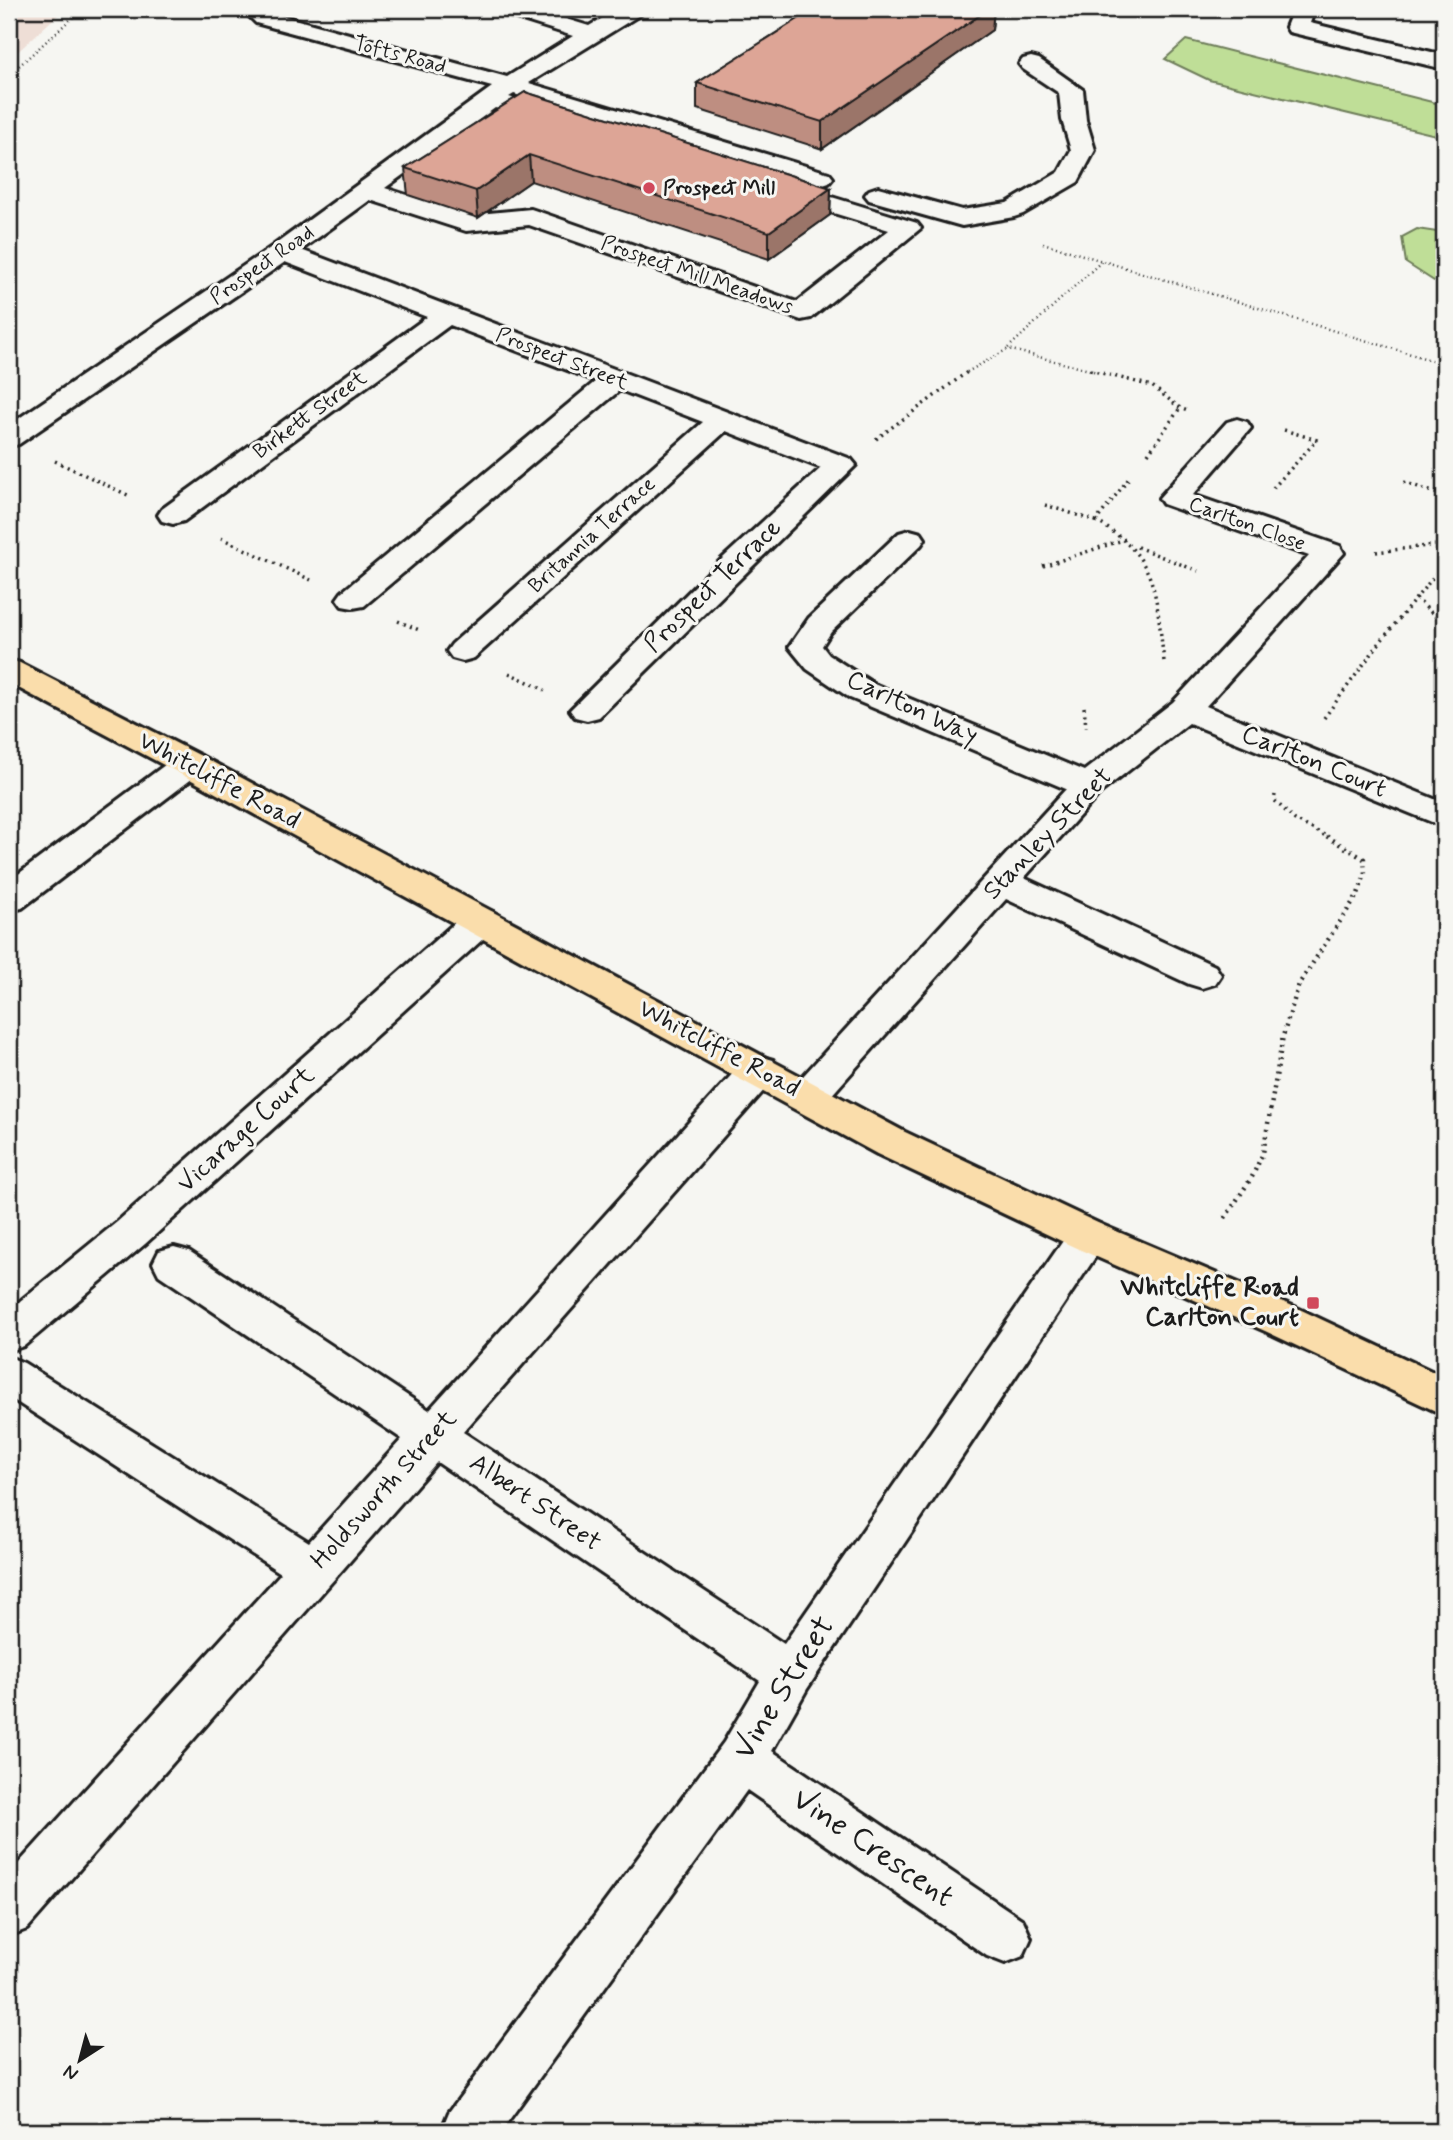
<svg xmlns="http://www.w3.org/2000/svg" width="1453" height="2140" font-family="Mynerve,sans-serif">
  <rect width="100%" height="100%" fill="#f6f6f2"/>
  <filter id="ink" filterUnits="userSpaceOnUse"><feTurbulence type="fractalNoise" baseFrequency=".0143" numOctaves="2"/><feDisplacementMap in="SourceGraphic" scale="14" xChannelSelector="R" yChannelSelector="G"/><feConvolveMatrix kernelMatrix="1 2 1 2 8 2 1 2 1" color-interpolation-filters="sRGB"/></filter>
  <g filter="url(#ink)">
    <path fill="#eeded6" d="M 9,9 L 64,9 L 9,60 Z"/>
    <path fill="#bfde97" stroke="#6e7d5a" stroke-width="2" d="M 1186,40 L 1444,105 L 1444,137 L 1209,80 L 1165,59 Z
      M 1417,229 L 1444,233 L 1444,281 L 1434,281 L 1406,263 L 1402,237 Z"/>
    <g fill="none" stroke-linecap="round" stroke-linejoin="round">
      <g stroke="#1c1c1c" stroke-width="6">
        <path id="minor" d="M 242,9 L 267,9 L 272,13 L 507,77 L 573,36 L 503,14 L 500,9 L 533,9 L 589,26 L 618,9 L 644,9 L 641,14 L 529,83 L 829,173 L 833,178 L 829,183 L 820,186 L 811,183 L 514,94 L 509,97 L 565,114 L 568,119 L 565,124 L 556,126 L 495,108 L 385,188 L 468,215 L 531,209 L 540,212 L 797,302 L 889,230 L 771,194 L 767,189 L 771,184 L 780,181 L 789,184 L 917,223 L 921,228 L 811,318 L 801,320 L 529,225 L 466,231 L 370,200 L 301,250 L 851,459 L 856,465 L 599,717 L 587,720 L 575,717 L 570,710 L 724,557 L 821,468 L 726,431 L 474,658 L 463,661 L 452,658 L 447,651 L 452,644 L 703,422 L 620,390 L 364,606 L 353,608 L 342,606 L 337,599 L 342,592 L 596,381 L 450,325 L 184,521 L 173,524 L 162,521 L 158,515 L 162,509 L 427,317 L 285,262 L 19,444 L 9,447 L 9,425 L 273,246 L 492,87 L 256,23 Z
          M 1293,9 L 1315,9 L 1310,23 L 1444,55 L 1444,69 L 1289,32 L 1286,27 Z
          M 1031,57 L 1039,59 L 1083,90 L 1086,120 L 1095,150 L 1078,182 L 1023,214 L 1014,217 L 962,226 L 869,200 L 865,195 L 869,190 L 878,187 L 962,210 L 1007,203 L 1059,172 L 1071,150 L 1062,120 L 1059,93 L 1023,69 L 1019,64 L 1023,59 Z
          M 1237,419 L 1247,422 L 1251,428 L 1193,495 L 1340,546 L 1344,553 L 1206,706 L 1444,803 L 1444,827 L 1189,723 L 1100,793 L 1024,878 L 1215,966 L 1221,975 L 1215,984 L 1202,988 L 1189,984 L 1006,899 L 821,1107 L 807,1111 L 793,1107 L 788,1097 L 793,1087 L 1066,789 L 850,698 L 807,669 L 789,647 L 809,618 L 899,533 L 910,530 L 921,533 L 925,539 L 921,545 L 831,632 L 822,646 L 829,655 L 874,684 L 1084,771 L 1173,702 L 1309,556 L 1163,504 L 1159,498 L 1227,422 Z
          M 189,753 L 201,756 L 206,764 L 201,772 L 22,908 L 9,911 L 9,881 L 177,756 Z
          M 480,909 L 493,912 L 498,921 L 493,930 L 145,1244 L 24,1346 L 9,1351 L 9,1310 L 117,1222 L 467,912 Z
          M 759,1056 L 773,1060 L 778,1070 L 773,1080 L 463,1432 L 784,1644 L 1074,1225 L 1088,1220 L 1102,1225 L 1109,1236 L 1102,1247 L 807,1689 L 772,1751 L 1023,1920 L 1031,1938 L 1023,1956 L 1005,1963 L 987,1956 L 747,1790 L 501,2131 L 441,2131 L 449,2112 L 724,1742 L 760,1681 L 437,1462 L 27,1929 L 9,1936 L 9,1874 L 281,1573 L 9,1397 L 9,1357 L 24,1363 L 309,1542 L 402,1439 L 159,1275 L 153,1263 L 159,1251 L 174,1247 L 189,1251 L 429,1410 L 745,1060 Z"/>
      </g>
      <g stroke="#1c1c1c" stroke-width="6">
        <path id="major" d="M 9,660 L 20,663 L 201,756 L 905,1132 L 1102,1225 L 1295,1307 L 1444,1377 L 1444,1415 L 1265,1331 L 1074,1247 L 877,1154 L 177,772 L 9,683 Z"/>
      </g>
      <path stroke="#1c1c1c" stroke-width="2.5" stroke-dasharray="1 3.5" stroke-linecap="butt" d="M 9,75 L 82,9
        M 1043,243 L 1444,364
        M 1008,348 L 1102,261
        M 967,372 L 1008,349 L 1097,372"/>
      <path stroke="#1c1c1c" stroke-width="3.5" stroke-dasharray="2 4.5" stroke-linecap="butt" d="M 1090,370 L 1152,386 L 1180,408 L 1190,412
        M 876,439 L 970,370
        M 1148,454 L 1180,408
        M 55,461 L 130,496
        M 1404,482 L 1444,496
        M 1273,488 L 1317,440 L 1284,430
        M 1045,505 L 1096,521 L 1130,477
        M 1096,521 C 1160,558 1155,594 1164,661
        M 221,538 L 311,580
        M 1137,547 L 1198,571
        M 1376,552 L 1444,544
        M 1043,566 L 1126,539
        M 1416,598 L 1444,625
        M 398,621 L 419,630
        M 509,673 L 545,690
        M 1084,707 L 1086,727
        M 1324,718 L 1381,641 L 1444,564
        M 1275,795 L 1274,800 L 1295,820 L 1326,836"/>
      <path stroke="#1c1c1c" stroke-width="4.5" stroke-dasharray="2 5" stroke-linecap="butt" d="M 1225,1218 L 1252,1177 L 1263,1153 L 1283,1036 L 1299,984 L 1358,894 L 1365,874 L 1364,859 L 1323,834"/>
      <use href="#minor" fill="#f6f6f2" fill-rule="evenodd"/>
      <use href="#major" fill="#faddab" fill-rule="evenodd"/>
    </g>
    <path fill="#be8e81" stroke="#1c1c1c" stroke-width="2" d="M 814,9 L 994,9 L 992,30 L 822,149 L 697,109 L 697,83 Z
      M 525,92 L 831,188 L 830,215 L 769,259 L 531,181 L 478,218 L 408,195 L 405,168 Z"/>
    <path fill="#9b7469" stroke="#1c1c1c" stroke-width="2" d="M 989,9 L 994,9 L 992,30 L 822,149 L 822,122 Z
      M 529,155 L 531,181 L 478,218 L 476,191 Z
      M 831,188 L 830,215 L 769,259 L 769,232 Z"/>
    <path fill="#dda596" stroke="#1c1c1c" stroke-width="2" d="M 814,9 L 989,9 L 822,122 L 697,83 Z
      M 525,92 L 831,188 L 769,232 L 529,155 L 476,191 L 405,168 Z"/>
  </g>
  <g fill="#d1495b" stroke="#f6f6f2" stroke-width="2.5">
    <circle cx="649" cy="188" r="7"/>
    <rect x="1306" y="1296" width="14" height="14" rx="3.5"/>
  </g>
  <g text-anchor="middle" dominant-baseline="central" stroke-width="6" stroke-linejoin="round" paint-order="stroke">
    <g font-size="21" fill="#1c1c1c" stroke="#f6f6f2">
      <text transform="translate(400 55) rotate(15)">Tofts Road</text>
      <text transform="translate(262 265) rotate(-35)">Prospect Road</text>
      <text transform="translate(697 275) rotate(19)">Prospect Mill Meadows</text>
      <text transform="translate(562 359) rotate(21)">Prospect Street</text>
      <text transform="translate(310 415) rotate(-36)">Birkett Street</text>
      <text transform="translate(1247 524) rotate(20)">Carlton Close</text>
      <text transform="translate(592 535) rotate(-42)">Britannia Terrace</text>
    </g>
    <g font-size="21" font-weight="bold" fill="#1c1c1c" stroke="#f6f6f2" text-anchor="start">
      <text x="663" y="188">Prospect Mill</text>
    </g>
    <g font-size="26" fill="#1c1c1c" stroke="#f6f6f2">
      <text transform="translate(713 586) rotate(-44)">Prospect Terrace</text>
      <text transform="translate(912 708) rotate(25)">Carlton Way</text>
      <text transform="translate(1314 762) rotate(22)">Carlton Court</text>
      <text transform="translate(219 781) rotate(28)">Whitcliffe Road</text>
      <text transform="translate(1048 834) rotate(-46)">Stanley Street</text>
      <text transform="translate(719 1049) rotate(28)">Whitcliffe Road</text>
      <text transform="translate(246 1130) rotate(-42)">Vicarage Court</text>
      <text transform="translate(384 1490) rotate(-48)">Holdsworth Street</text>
      <text transform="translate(535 1503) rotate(34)">Albert Street</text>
    </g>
    <g font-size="26" font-weight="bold" fill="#1c1c1c" stroke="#f6f6f2" text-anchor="end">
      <text x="1299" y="1288">Whitcliffe Road<tspan x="1299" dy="30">Carlton Court</tspan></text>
    </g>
    <g font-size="32" fill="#1c1c1c" stroke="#f6f6f2">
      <text transform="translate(784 1688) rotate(-58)">Vine Street</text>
      <text transform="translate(873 1848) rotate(34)">Vine Crescent</text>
    </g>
  </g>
  <rect width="1453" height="2140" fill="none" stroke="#f6f6f2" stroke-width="35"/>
  <rect x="18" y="18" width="1418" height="2105" fill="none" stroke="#1c1c1c" stroke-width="2.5" filter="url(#ink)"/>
  <g transform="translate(80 2060) rotate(216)" stroke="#f6f6f2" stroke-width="5" paint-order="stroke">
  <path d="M0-5L12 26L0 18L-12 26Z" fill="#1c1c1c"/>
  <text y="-10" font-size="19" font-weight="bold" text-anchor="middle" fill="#1c1c1c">N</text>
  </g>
</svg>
